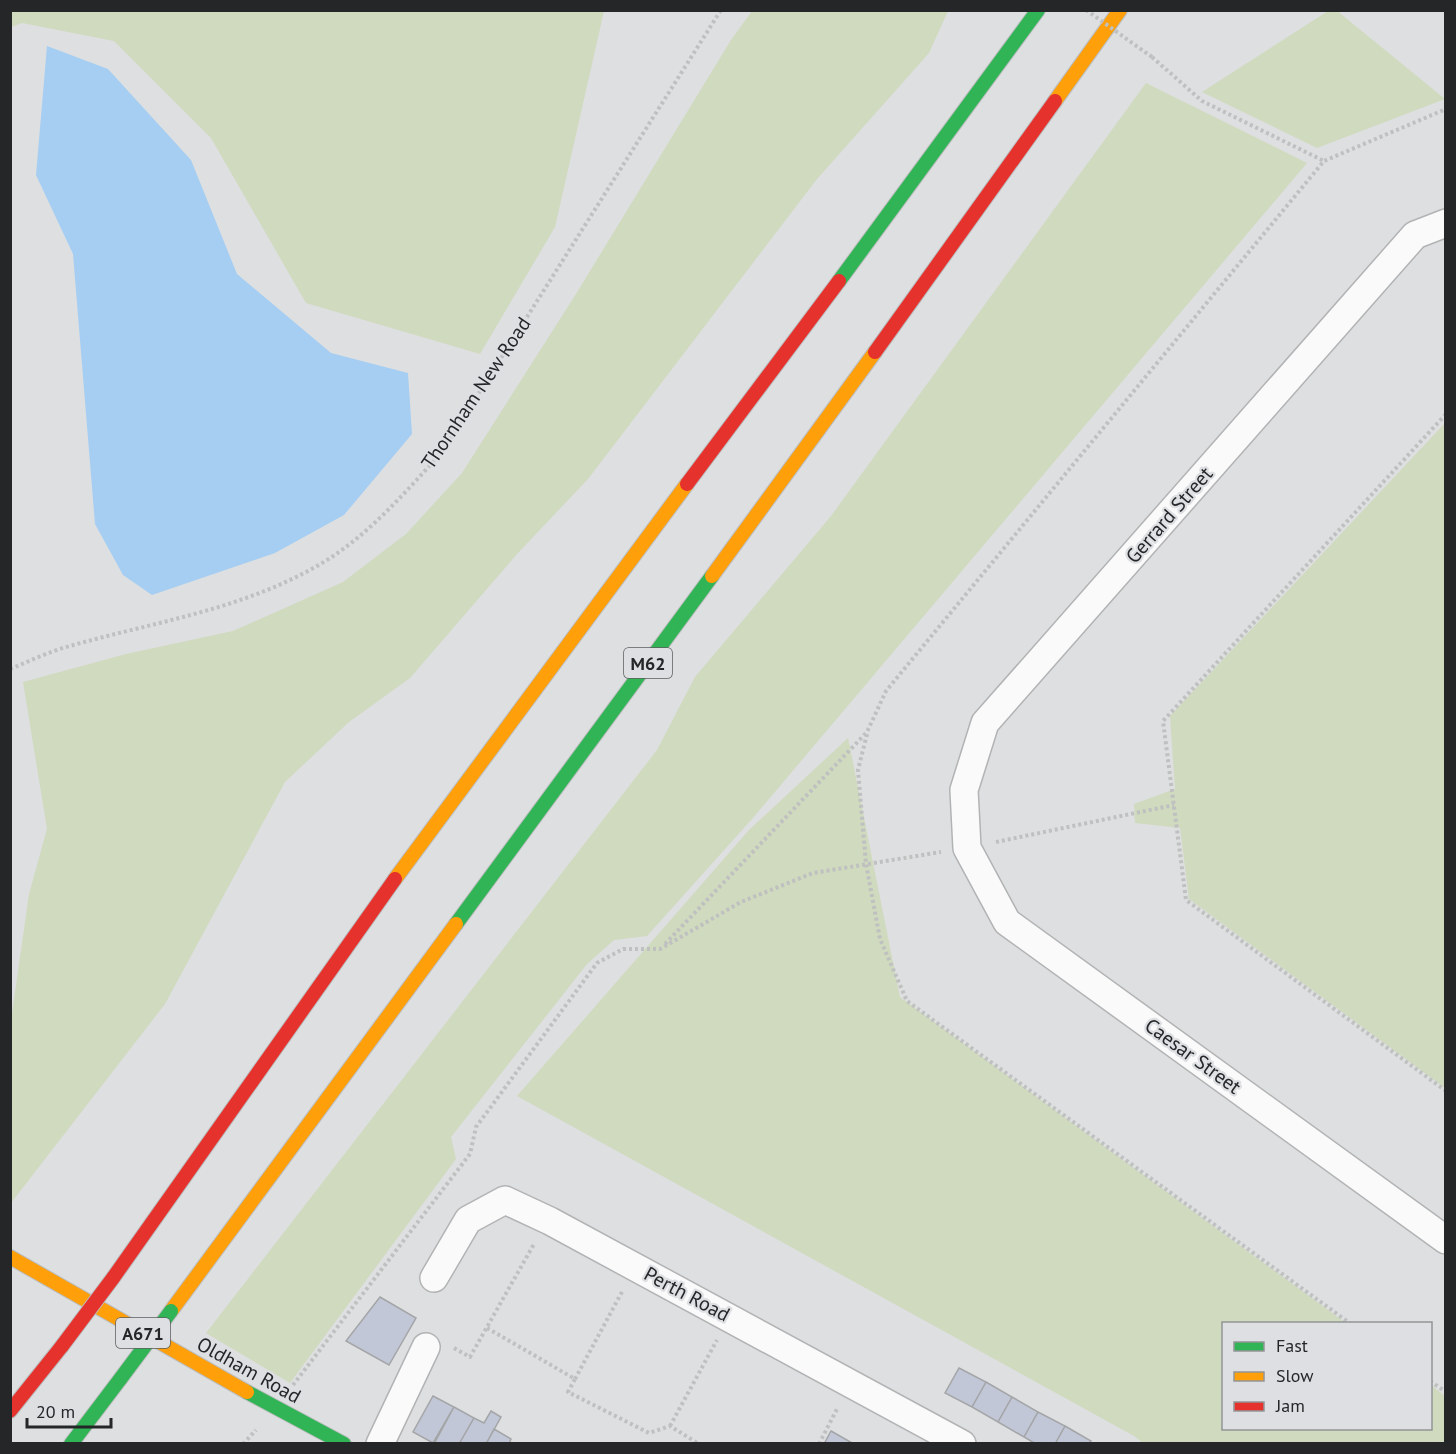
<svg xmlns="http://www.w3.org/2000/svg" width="1456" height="1454" font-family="'PT Sans',sans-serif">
  <rect width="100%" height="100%" fill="#dedfe1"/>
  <path fill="#d0dabe" d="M 1336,10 L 1445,99 L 1317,148 L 1202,92 L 1328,11 Z
    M 10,11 L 11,10 L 604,11 L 555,227 L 480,354 L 306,303 L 211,138 L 114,41 L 22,23 L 11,27 Z
    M 752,11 L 948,11 L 929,53 L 817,179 L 588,479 L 518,553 L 410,678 L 349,722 L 285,782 L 165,1004 L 11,1203 L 11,1020 L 29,894 L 47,829 L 23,682 L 126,654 L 233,631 L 343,582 L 406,534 L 462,473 L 576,294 L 731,40 Z
    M 1146,83 L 1307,163 L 752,819 L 647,936 L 614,940 L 587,964 L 451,1137 L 456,1159 L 290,1383 L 206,1333 L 657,750 L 695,677 L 831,516 Z
    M 1445,423 L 1445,1088 L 1189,899 L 1180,828 L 1135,823 L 1134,804 L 1175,789 L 1170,716 Z
    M 848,738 L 900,997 L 1346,1323 L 1224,1324 L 1224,1428 L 1430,1428 L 1431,1385 L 1445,1396 L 1445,1443 L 1143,1443 L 1134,1436 L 517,1096 L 749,830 Z"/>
  <path fill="#a5cef2" d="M 47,46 L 108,69 L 191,160 L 237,274 L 331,353 L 408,373 L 412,434 L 344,515 L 275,553 L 152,595 L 123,575 L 95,524 L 73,254 L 36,175 Z"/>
  <path fill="#c1c7d7" stroke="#a4a5a7" stroke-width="1.5" d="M 380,1297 L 416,1318 L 389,1365 L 346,1341 Z
    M 959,1368 L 986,1382 L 972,1407 L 945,1393 Z
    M 986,1382 L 1012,1397 L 998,1422 L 972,1407 Z
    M 433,1396 L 454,1407 L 433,1443 L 413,1432 Z
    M 1012,1397 L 1038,1412 L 1024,1437 L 998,1422 Z
    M 454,1407 L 474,1418 L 459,1444 L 434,1444 Z
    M 491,1411 L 501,1417 L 486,1444 L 459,1444 L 474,1418 L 484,1423 Z
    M 1038,1412 L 1065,1426 L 1055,1444 L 1036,1444 L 1024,1437 Z
    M 1065,1426 L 1091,1441 L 1089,1444 L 1055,1444 Z
    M 494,1429 L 511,1439 L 509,1444 L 486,1444 Z
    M 831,1431 L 854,1444 L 824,1444 Z"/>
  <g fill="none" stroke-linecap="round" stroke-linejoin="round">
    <g stroke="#b2b3b4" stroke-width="30">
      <path id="street" d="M 1446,223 L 1415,235 L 985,723 L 964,790 L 967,848 L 1007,922 L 1446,1240
        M 434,1278 L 468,1220 L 505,1200 L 550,1221 L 962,1444
        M 380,1444 L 426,1347"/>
    </g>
    <g stroke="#bbbcbd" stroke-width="16">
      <path id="fast" d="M 839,281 L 1038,10
        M 456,924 L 712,576
        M 247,1392 L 344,1444
        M 71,1444 L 121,1378"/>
    </g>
    <g stroke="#bbbcbd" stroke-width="16">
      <path id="slow" d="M 1055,101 L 1120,10
        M 712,576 L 875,352
        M 395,879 L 687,484
        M 10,1257 L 247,1392
        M 171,1311 L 456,924"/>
    </g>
    <g stroke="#bbbcbd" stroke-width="16">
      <path id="jam" d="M 875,352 L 1055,101
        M 687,484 L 839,281
        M 113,1278 L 395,879
        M 10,1411 L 62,1346"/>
    </g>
    <path stroke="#bfc0c0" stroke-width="4" stroke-dasharray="3 3" stroke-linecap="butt" d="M 1152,57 L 1202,101 L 1324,161
      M 1446,414 L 1163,721 L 1186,900 L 1446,1091
      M 10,669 C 30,661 50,651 70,646 C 154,622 240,610 317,566 C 365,539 404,494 441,453 L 721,10
      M 867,734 L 858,770 L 866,864 L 880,939 L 907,1001 L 1351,1324
      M 996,842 L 1174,805
      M 665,944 L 867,732 L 886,691 L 1324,161 L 1446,109
      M 487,1328 L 575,1379 L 568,1392 L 649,1433 L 670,1426 L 699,1444
      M 454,1348 L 470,1357 L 534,1244
      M 575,1379 L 623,1290
      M 1430,1381 L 1446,1392
      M 293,1385 L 470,1154 L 476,1127 L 597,963 L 623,949 L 660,949 L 741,902 L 813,873 L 941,852
      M 670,1426 L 717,1340
      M 243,1444 L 256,1430
      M 819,1444 L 838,1407"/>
    <use href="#street" stroke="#fafafa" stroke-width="27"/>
    <use href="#fast" stroke="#30b455" stroke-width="14"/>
    <use href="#slow" stroke="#ff9f0a" stroke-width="14"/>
    <use href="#jam" stroke="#e5322d" stroke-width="14"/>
    <g stroke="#bbbcbd" stroke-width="16" stroke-linecap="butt">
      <path id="fast-bridge" d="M 121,1378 L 171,1311"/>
    </g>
    <g stroke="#bbbcbd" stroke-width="16" stroke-linecap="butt">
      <path id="jam-bridge" d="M 62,1346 L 113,1278"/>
    </g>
    <path stroke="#bfc0c0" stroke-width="4" stroke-dasharray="3 3" stroke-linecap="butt" d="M 1086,10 L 1152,57"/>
    <use href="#fast-bridge" stroke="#30b455" stroke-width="14"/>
    <use href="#jam-bridge" stroke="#e5322d" stroke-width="14"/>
  </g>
  <g text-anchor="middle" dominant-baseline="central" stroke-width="4.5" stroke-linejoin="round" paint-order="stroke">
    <g fill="#dddfe2" stroke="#5c5e5f" stroke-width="1.5">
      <rect x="624" y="648" width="48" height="30" rx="4.5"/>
      <rect x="116" y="1318" width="54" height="30" rx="4.5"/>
    </g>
    <g font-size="18" font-weight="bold" fill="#252627">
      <text x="648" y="663">M62</text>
      <text x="143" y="1333">A671</text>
    </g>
    <g font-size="20" fill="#252627" stroke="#dddfe2">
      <text transform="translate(476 393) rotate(-56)">Thornham New Road</text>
      <text transform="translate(1169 515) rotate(-49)">Gerrard Street</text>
      <text transform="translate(1193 1056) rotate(36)">Caesar Street</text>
      <text transform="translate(687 1294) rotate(28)">Perth Road</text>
      <text transform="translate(249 1370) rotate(29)">Oldham Road</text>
    </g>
  </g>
  <rect width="1456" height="1454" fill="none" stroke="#252627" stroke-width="24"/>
  <rect x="1222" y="1322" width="210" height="108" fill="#dddfe2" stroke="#939597" stroke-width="1.5"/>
  <rect x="1234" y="1342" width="30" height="9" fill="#30b455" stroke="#939597" stroke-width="1.5"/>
  <text x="1276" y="1352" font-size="18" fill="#252627">Fast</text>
  <rect x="1234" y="1372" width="30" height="9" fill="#ff9f0a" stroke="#939597" stroke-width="1.5"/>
  <text x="1276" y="1382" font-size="18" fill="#252627">Slow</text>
  <rect x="1234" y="1402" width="30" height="9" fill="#e5322d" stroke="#939597" stroke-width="1.5"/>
  <text x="1276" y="1412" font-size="18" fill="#252627">Jam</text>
  <path d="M27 1418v9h84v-9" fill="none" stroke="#252627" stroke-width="3"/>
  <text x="36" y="1418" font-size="18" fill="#252627" stroke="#dddfe2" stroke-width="4.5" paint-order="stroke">20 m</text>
</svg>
